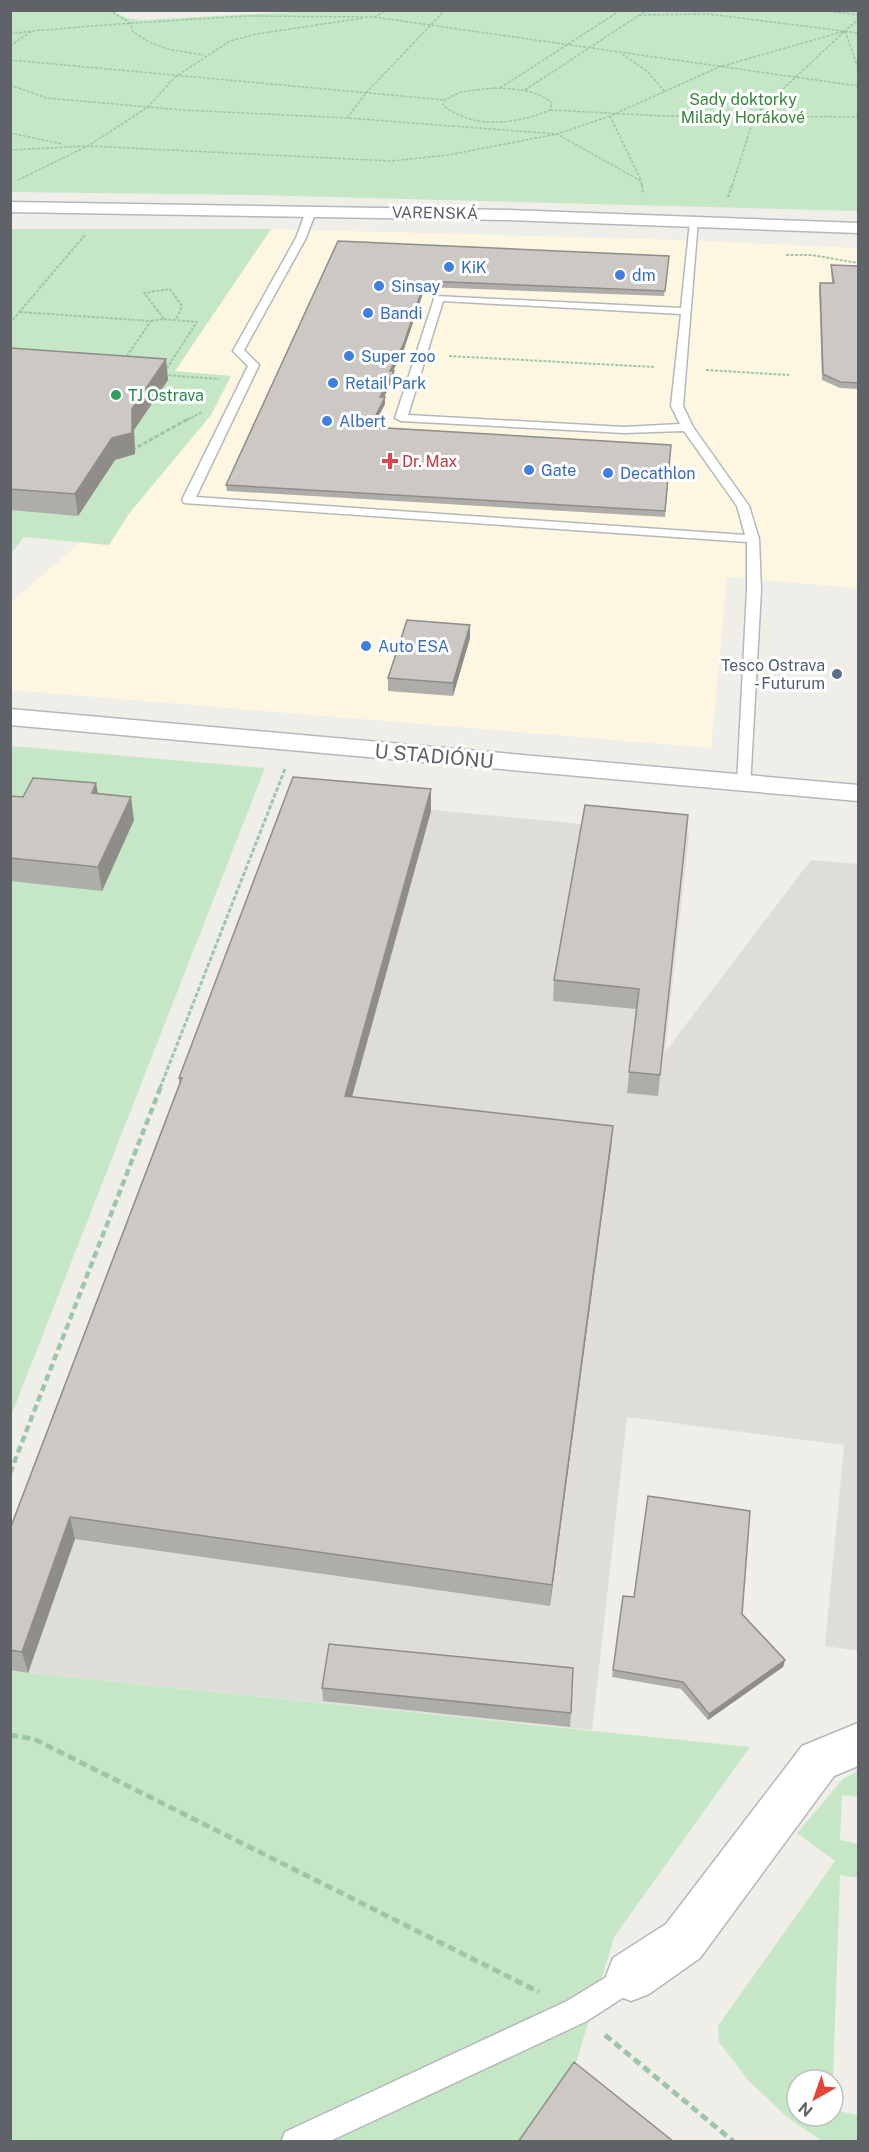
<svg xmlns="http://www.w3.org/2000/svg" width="869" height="2152" font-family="'Public Sans',sans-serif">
  <rect width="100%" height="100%" fill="#f0eee8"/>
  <path fill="#fdf6e0" d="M 271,229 L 684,240 L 858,248 L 858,588 L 727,577 L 711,748 L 11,690 L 10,603 L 81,542 L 109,545 L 128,515 L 174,371 Z"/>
  <path fill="#dfddda" d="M 295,797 L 689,834 L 665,1052 L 811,860 L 858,864 L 858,1651 L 825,1646 L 844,1445 L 627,1417 L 592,1730 L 11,1671 L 10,1569 Z"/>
  <path fill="#c5e7c5" d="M 327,10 L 858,11 L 858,211 L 257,195 L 11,192 L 11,11 L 112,11 L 127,18 L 141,20 Z
    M 11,229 L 271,229 L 175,371 L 231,376 L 211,415 L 128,515 L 109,545 L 24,537 L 11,554 Z
    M 11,746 L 265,768 L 11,1416 Z
    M 10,1671 L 750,1747 L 614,1937 L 572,2076 L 526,2141 L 11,2141 Z
    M 858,1771 L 858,1797 L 842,1795 L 840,1840 L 858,1844 L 858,1878 L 840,1875 L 833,2080 L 797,2080 L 797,2116 L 833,2116 L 833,2110 L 858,2115 L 858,2141 L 822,2141 L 787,2117 L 748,2080 L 719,2042 L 718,2026 L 835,1861 L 797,1833 L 843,1779 Z"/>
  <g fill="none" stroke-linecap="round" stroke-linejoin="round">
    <g stroke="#b5b8bb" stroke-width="3">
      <path id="lane" d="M 311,208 L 316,211 L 306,238 L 244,350 L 259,365 L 196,497 L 745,535 L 737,506 L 684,431 L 624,433 L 401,421 L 395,418 L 435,296 L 681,308 L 690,222 L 698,220 L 683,406 L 693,427 L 749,506 L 759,539 L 761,590 L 750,787 L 740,787 L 737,784 L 747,590 L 747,542 L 184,503 L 182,500 L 248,366 L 233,351 L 296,238 L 306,211 ZM 443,301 L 681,314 L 671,406 L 680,424 L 624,427 L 408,415 Z
        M 631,1962 L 641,1966 L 645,1976 L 641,1986 L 587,2021 L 328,2142 L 281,2142 L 285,2132 L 567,2001 Z"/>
    </g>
    <g stroke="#b5b8bb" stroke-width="3">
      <path id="street" d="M 10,709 L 858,785 L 858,801 L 10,725 Z
        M 858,1723 L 858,1766 L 834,1776 L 700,1958 L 649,1994 L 631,2001 L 613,1994 L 606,1976 L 613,1958 L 666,1924 L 802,1746 Z"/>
    </g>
    <g stroke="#b4b7bb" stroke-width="3">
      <path id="secondary" d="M 10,202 L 507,210 L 858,223 L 858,233 L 507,220 L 10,212 Z"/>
    </g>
    <path stroke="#9cc6a9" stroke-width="1.5" stroke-dasharray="3 1.5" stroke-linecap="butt" d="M 109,10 L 130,23 L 133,32 L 149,42 L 167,49 L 204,55
      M 682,10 L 697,12
      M 820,10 L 858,15
      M 639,15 L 709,14 L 858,33
      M 374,17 L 387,10
      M 10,34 L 31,31
      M 10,46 L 32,31 L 118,24 L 246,16 L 374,17 L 858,86
      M 622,54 L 647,71 L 665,92
      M 10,60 L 445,100
      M 10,85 L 47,98 L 182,110 L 347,118 L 557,134 L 641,181 L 642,186
      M 494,88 C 515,89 535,89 552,103 L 550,110 C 517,124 472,130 443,105 L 445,100 L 460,92 Z
      M 500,88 L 621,10
      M 525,90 L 647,10
      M 550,110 L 665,116 L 858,117
      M 610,116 L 641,180
      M 347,118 L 366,93 L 445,10
      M 10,133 L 62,144
      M 10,150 L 88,146 L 392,161 L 448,155 L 557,134 L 610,116 L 719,67 L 845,31 L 858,20
      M 18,180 L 88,146 L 148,107 L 175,77 L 230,41 L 256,34 L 364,18
      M 732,186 L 755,115 L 845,31 L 858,68"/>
    <path stroke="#9cc6a9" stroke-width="2" stroke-dasharray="3 1.5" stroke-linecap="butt" d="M 642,185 L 643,194
      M 728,197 L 732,185
      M 786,255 L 811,255 L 858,263
      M 20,312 L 151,321 L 124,360
      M 164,319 L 197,322 L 165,371
      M 151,321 L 164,319 L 144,293 L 170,289 L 182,306 L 176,320
      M 10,323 L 85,235
      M 449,356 L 654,367
      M 706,370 L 789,375
      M 164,375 L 219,379
      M 187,420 L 202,412"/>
    <path stroke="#9cc6a9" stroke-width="3" stroke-dasharray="4.5 2" stroke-linecap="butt" d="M 132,450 L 190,418
      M 160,1088 L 285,769"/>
    <path stroke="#9cc6a9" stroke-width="4.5" stroke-dasharray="7 4" stroke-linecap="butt" d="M 10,1473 L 161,1086"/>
    <path stroke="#9cc6a9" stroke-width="5" stroke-dasharray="8 4.5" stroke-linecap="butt" d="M 10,1735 L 34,1739 L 539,1992
      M 605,2035 L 734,2142"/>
    <use href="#lane" fill="#fff" fill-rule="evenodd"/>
    <use href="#street" fill="#fff" fill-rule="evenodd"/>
    <use href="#secondary" fill="#fff" fill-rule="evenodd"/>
  </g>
  <path fill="#afada9" d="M 338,241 L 669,256 L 664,296 L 425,287 L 404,349 L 393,371 L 394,371 L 394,377 L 384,397 L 385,404 L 373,427 L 671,445 L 665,517 L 227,491 L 226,485 Z
    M 831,265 L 858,266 L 858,389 L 840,388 L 822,380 L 819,288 L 820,283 L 832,283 L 831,271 Z
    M 10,348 L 166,359 L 168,380 L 134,430 L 135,454 L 115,460 L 78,516 L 10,510 Z
    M 470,638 L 453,696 L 388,691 L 388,678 Z
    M 96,783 L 98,794 L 134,820 L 102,891 L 10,881 L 10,796 L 23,797 Z
    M 431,811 L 352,1097 L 611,1148 L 550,1606 L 75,1539 L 28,1673 L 10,1670 L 10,1529 L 179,1084 L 179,1078 Z
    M 688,815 L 658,1096 L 627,1093 L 636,1009 L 553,1001 L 554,980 Z
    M 623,1596 L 742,1614 L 785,1660 L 783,1667 L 708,1720 L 681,1689 L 612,1677 Z
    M 322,1688 L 571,1713 L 570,1727 L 323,1701 Z"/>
  <path fill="#8f8d89" d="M 425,281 L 425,287 L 404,349 L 390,377 L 390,371 Z
    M 166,359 L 168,380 L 134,430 L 135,454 L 115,460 L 78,516 L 75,494 Z
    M 394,371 L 394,377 L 381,403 L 380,397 Z
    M 385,397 L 385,404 L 370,433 L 370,427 Z
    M 470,625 L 470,638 L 453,696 L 453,683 Z
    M 96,783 L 100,807 L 92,793 Z
    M 431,789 L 431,811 L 346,1118 L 345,1096 Z
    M 131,797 L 134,820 L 102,891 L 98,867 Z
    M 613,1126 L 611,1148 L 550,1606 L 552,1585 Z
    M 70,1517 L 75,1539 L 28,1673 L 22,1652 Z
    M 785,1660 L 783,1667 L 708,1720 L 709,1714 Z"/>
  <path fill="#ccc9c4" stroke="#8f8d89" stroke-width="1.5" d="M 338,241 L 669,256 L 665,291 L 425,281 L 404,343 L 390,371 L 394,371 L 380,397 L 385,397 L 370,427 L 671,445 L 665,511 L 226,485 Z
    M 831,265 L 858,266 L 858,383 L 840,382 L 823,374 L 820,283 L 834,283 Z
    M 10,348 L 166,359 L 132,409 L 132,433 L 112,438 L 75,494 L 10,489 Z
    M 407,620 L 470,625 L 453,683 L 388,678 Z
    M 293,777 L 431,789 L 345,1096 L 613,1126 L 552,1585 L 70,1517 L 22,1652 L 10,1650 L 10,1529 L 182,1078 L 179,1078 Z
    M 33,778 L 96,783 L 92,793 L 131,797 L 98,867 L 10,858 L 10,796 L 23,797 Z
    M 585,805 L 688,815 L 660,1075 L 629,1072 L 639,989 L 554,980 Z
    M 648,1496 L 750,1511 L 742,1614 L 785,1660 L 709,1714 L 683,1682 L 613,1670 L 623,1596 L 634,1597 Z
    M 329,1644 L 573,1668 L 571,1713 L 322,1688 Z
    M 574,2062 L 674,2142 L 518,2142 Z"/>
  <g fill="#3f7fe0" stroke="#fff" stroke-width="2">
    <circle cx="449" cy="267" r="6"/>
    <circle cx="620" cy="275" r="6"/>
    <circle cx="379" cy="286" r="6"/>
    <circle cx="368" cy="313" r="6"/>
    <circle cx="349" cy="356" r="6"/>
    <circle cx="333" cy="383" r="6"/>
    <circle cx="327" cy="421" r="6"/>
    <circle cx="529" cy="470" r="6"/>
    <circle cx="608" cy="473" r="6"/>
    <circle cx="366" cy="646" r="6"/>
  </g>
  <circle fill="#2e9e5b" stroke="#fff" stroke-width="2" cx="116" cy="395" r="6"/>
  <path fill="#e0444e" stroke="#fff" stroke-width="2" d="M387 452h6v6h6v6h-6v6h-6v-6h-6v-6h6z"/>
  <circle fill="#5c6f8a" stroke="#fff" stroke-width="2" cx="837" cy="674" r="6"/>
  <g text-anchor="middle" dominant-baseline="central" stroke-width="6" stroke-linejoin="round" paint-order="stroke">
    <g font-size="16" fill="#38853b" stroke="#fff">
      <text x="743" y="99">Sady doktorky<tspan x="743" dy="18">Milady Horákové</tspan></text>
    </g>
    <g font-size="16" fill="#5f6367" stroke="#fff">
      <text transform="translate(435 213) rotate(1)">VARENSKÁ</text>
    </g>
    <g font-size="16" fill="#366cbe" stroke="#fff" text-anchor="start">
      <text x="461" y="267">KiK</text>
      <text x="632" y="275">dm</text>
      <text x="391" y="286">Sinsay</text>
      <text x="380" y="313">Bandi</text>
      <text x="361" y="356">Super zoo</text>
      <text x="345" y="383">Retail Park</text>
      <text x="339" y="421">Albert</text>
      <text x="541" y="470">Gate</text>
      <text x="620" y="473">Decathlon</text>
      <text x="378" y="646">Auto ESA</text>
    </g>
    <g font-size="16" fill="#27864d" stroke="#fff" text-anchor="start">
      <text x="128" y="395">TJ Ostrava</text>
    </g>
    <g font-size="16" fill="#be3a42" stroke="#fff" text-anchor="start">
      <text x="402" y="461">Dr. Max</text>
    </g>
    <g font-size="16" fill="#4e5e75" stroke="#fff" text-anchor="end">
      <text x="825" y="665">Tesco Ostrava<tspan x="825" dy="18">- Futurum</tspan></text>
    </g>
    <g font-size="20" fill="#5f6367" stroke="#fff">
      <text transform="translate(434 756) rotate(5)">U STADIÓNU</text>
    </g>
  </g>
  <rect width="869" height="2152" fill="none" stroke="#5f6367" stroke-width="24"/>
  <g transform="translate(815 2098) rotate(220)"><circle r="28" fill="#ffffff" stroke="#bfc1c2" stroke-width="1.5"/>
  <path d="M0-4.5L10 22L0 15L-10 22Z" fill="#e64438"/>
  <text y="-9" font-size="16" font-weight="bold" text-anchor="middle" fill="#5f6367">N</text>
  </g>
</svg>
